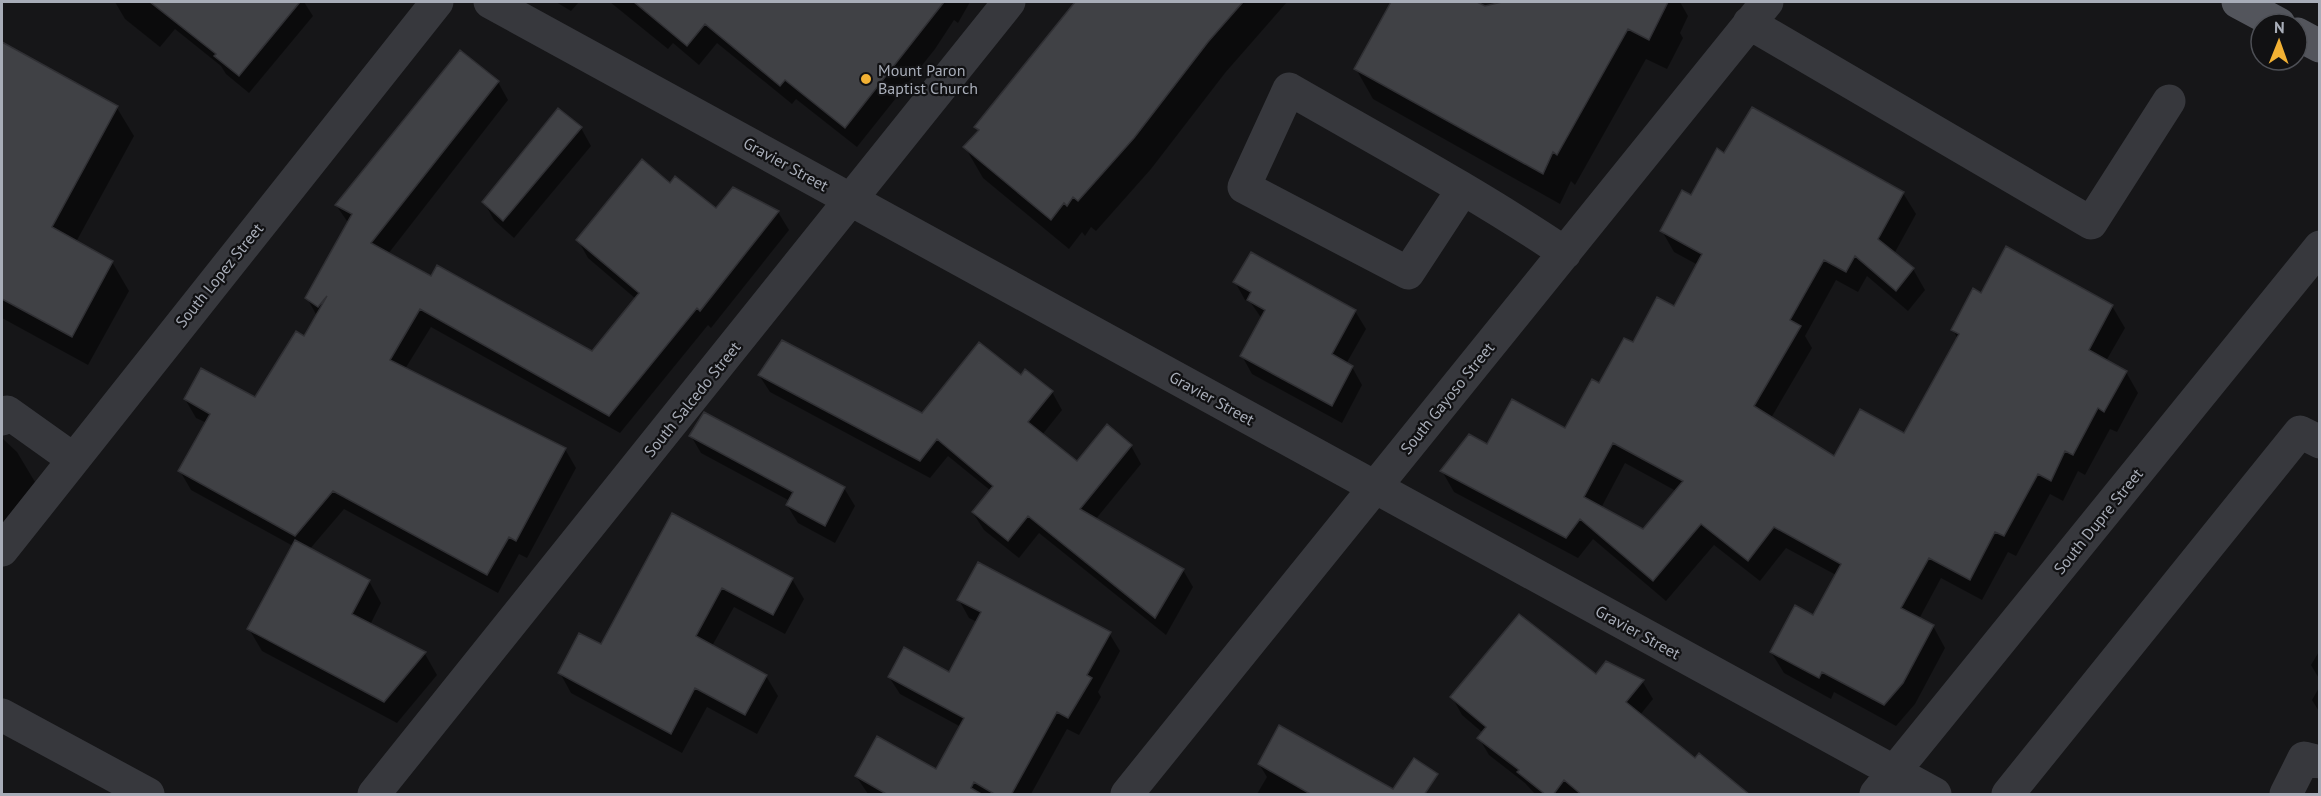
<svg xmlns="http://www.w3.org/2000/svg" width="2321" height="796" font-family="'PT Sans',sans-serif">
  <rect width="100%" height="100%" fill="#161618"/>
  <path fill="#0007" fill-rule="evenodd" d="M 115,2 L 304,2 L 313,16 L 249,93 L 226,74 L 221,66 L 175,29 L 160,47 L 125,19 Z
    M 556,2 L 579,2 L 571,11 Z
    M 610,2 L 970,2 L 958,23 L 954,20 L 935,49 L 857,147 L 796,99 L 792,104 L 717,43 L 699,65 L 673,43 L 668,49 Z
    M 1078,2 L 1287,2 L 1225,73 L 1151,169 L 1096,231 L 1091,227 L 1085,236 L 1082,232 L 1069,249 L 983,178 L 965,147 L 979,132 L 976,127 Z
    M 1392,2 L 1478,2 L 1498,13 L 1504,2 L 1680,2 L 1688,16 L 1680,33 L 1683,38 L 1667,69 L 1646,59 L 1575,185 L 1571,181 L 1560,204 L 1373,99 L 1356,69 Z
    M 4,45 L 117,108 L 134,136 L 76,242 L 112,262 L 129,291 L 88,365 L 2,318 Z
    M 498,82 L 508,100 L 388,254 L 431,278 L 592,352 L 636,299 L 588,258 L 578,240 L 670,185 L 716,211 L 778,212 L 789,230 L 711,328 L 708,325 L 620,433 L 431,327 L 405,369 L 565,449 L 576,468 L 527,558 L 519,554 L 498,593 L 344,509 L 309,550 L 369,581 L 381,603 L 370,625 L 425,654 L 437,675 L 397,723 L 262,651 L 249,629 L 293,546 L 191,490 L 180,471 L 207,423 L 196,418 L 185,399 L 256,399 L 304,338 L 317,316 L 307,298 L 349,224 L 336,205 Z
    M 581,128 L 591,146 L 514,238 L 494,220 L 484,202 Z
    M 1725,155 L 1903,193 L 1916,214 L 1894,254 L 1913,269 L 1925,290 L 1908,311 L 1867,276 L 1858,292 L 1836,280 L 1805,336 L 1812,348 L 1771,418 L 1835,458 L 1905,435 L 1958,339 L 1953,330 L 1982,295 L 2007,248 L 2112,306 L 2125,328 L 2106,361 L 2126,372 L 2138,393 L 2117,432 L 2110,429 L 2085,475 L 2078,471 L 2063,501 L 2050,494 L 2016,556 L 2008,552 L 1982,600 L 1941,578 L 1919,619 L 1933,626 L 1945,648 L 1915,704 L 1896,726 L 1834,692 L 1831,699 L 1784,673 L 1771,652 L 1814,617 L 1836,575 L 1786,548 L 1760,581 L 1714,545 L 1666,601 L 1593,539 L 1578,558 L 1454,492 L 1442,471 L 1488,446 L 1566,430 L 1633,344 L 1675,308 L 1698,265 L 1674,252 L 1662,231 ZM 1625,463 L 1676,491 L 1643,530 L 1601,508 Z
    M 1251,254 L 1355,311 L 1366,329 L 1346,364 L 1352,367 L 1362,385 L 1342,423 L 1252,374 L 1242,356 L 1262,319 L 1251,303 L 1245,300 L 1235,282 Z
    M 759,375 L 922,415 L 1021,377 L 1052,392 L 1062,410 L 1042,435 L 1077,463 L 1131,446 L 1141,464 L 1095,520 L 1183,570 L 1193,587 L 1166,635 L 1039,533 L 1019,558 L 984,530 L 973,513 L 991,491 L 948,456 L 930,478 L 770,392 Z
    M 691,436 L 844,488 L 855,506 L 835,543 L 798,523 L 787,505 L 790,501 L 701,453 Z
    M 2,438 L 17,452 L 35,482 L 2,524 Z
    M 672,516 L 792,579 L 804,599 L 785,634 L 734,607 L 712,646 L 766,676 L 778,696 L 757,734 L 707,707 L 682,753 L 571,693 L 560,673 L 601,646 Z
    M 959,600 L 1109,633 L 1120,651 L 1098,692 L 1101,697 L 1079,735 L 1067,729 L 1031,794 L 868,794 L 856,776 L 937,771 L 961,727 L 900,694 L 889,677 L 950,674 L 977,622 L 969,618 Z
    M 2320,650 L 2320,680 L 2311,665 Z
    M 1596,676 L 1642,681 L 1653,699 L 1640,715 L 1695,760 L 1744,794 L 1535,794 L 1525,783 L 1489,755 L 1479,738 L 1483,733 L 1462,715 L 1452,697 Z
    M 2320,686 L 2320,713 L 2312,700 Z
    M 1259,764 L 1392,794 L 1257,794 L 1267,777 Z"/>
  <path fill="#404145" stroke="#303034" stroke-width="1.5" fill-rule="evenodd" d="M 150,2 L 300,2 L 239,76 L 214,56 L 216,54 Z
    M 634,2 L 944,2 L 845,128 L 785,80 L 780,86 L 705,24 L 687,46 Z
    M 1075,2 L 1243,2 L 1208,42 L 1134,138 L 1078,201 L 1073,197 L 1067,206 L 1064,203 L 1051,220 L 963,147 L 979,130 L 974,127 Z
    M 1391,2 L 1477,2 L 1485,6 L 1502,2 L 1668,2 L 1649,40 L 1628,29 L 1557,155 L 1553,152 L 1543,174 L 1354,69 Z
    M 2,42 L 118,106 L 52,227 L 113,261 L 72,337 L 2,299 Z
    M 460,50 L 499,81 L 371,243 L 431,276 L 437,265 L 592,351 L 639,293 L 576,240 L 642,159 L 670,183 L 675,176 L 716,208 L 733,187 L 779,211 L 700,311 L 697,308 L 609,416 L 420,309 L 390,360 L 566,448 L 516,541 L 509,537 L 487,575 L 333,491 L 295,536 L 178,471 L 210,414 L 184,399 L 201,368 L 255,397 L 296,331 L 304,336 L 327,296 L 318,307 L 305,298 L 352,214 L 335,205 Z
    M 1752,107 L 1904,192 L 1878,239 L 1914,268 L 1896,291 L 1855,256 L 1846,272 L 1824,260 L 1790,320 L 1801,326 L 1754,406 L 1834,456 L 1860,409 L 1904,433 L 1959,334 L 1951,330 L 1973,288 L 1981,293 L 2006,246 L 2113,305 L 2089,350 L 2127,371 L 2104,412 L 2098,408 L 2073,455 L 2065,451 L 2051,481 L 2038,474 L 2004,536 L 1995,532 L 1970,580 L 1929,558 L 1901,608 L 1934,625 L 1903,683 L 1884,705 L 1822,672 L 1819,678 L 1770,652 L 1795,605 L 1813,615 L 1841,564 L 1774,527 L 1748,561 L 1701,524 L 1653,581 L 1580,519 L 1566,538 L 1440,471 L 1469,434 L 1487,444 L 1512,399 L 1565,428 L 1592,379 L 1599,383 L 1624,338 L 1633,342 L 1657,297 L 1674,306 L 1702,254 L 1660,231 L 1682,190 L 1691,195 L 1717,148 L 1724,153 ZM 1613,443 L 1683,481 L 1643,529 L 1584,497 Z
    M 558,108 L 582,127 L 503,221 L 482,202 Z
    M 1251,252 L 1356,310 L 1332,354 L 1353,366 L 1332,406 L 1240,356 L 1265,310 L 1247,300 L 1251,292 L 1233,282 Z
    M 782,340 L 922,413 L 979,342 L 1021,375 L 1025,369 L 1053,391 L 1028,422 L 1077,461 L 1107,424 L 1132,445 L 1080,509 L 1184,569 L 1155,618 L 1028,516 L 1008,541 L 972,512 L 993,486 L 937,439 L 920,461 L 758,375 Z
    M 704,412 L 845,487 L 825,526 L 786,505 L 793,492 L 689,436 Z
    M 672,513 L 793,578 L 773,615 L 722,588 L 696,636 L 767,675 L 745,715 L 695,688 L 671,734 L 558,673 L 579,633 L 601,644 Z
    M 295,540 L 370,580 L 352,614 L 426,652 L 384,702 L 247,629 Z
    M 978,562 L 1111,632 L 1087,675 L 1092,678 L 1068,718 L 1057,712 L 1011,795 L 996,795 L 974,782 L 971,788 L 983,795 L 888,795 L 855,776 L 877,736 L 936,769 L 964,718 L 888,677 L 904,647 L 949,672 L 981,612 L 957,600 Z
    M 1519,614 L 1596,674 L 1606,661 L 1644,680 L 1626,702 L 1695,758 L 1699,753 L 1750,795 L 1582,795 L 1564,780 L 1553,795 L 1546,795 L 1517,772 L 1519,770 L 1477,738 L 1486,727 L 1450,697 Z
    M 1279,725 L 1393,789 L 1414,758 L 1438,774 L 1424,795 L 1312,795 L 1258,764 Z"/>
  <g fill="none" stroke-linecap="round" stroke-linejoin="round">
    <path stroke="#37383d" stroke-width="33" d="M 490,2 L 1935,794
      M 1749,23 L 2091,223 L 2169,101
      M 1463,189 L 1408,273 L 1244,187 L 1289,89 C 1381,142 1476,193 1565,253
      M 2,419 L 7,412 L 73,459
      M 2,550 L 437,2
      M 2,715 L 148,794
      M 374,794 L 1009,2
      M 1127,794 L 1767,2
      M 1876,794 L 2320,247
      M 2008,794 L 2300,432 L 2320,442
      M 2286,794 L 2304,758 L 2320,762"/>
    <path stroke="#53555c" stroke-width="33" d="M 2238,2 L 2279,24
      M 2297,34 L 2320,46"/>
  </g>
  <circle fill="#f2b134" stroke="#111113" stroke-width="2" cx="866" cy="79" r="6"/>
  <g text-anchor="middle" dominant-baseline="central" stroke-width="4.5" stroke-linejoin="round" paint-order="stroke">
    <g font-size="16" fill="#a8adb8" stroke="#111113" text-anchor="start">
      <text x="878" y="70">Mount Paron<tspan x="878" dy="18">Baptist Church</tspan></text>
    </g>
    <g font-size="16" fill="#a8adb8" stroke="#111113">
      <text transform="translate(786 164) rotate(29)">Gravier Street</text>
      <text transform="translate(219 275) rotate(-51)">South Lopez Street</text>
      <text transform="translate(1212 398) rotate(29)">Gravier Street</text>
      <text transform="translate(1447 398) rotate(-51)">South Gayoso Street</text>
      <text transform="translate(692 399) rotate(-51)">South Salcedo Street</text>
      <text transform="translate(2098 521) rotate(-51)">South Dupre Street</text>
      <text transform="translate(1638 632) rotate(29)">Gravier Street</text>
    </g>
  </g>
  <rect width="2321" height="796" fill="none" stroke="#a8adb8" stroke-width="6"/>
  <g transform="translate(2279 42) rotate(1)"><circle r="28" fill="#111113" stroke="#4d4f55" stroke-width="1.5"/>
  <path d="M0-4.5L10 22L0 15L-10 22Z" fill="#f2b134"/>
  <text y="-9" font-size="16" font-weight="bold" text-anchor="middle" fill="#a8adb8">N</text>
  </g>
</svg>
